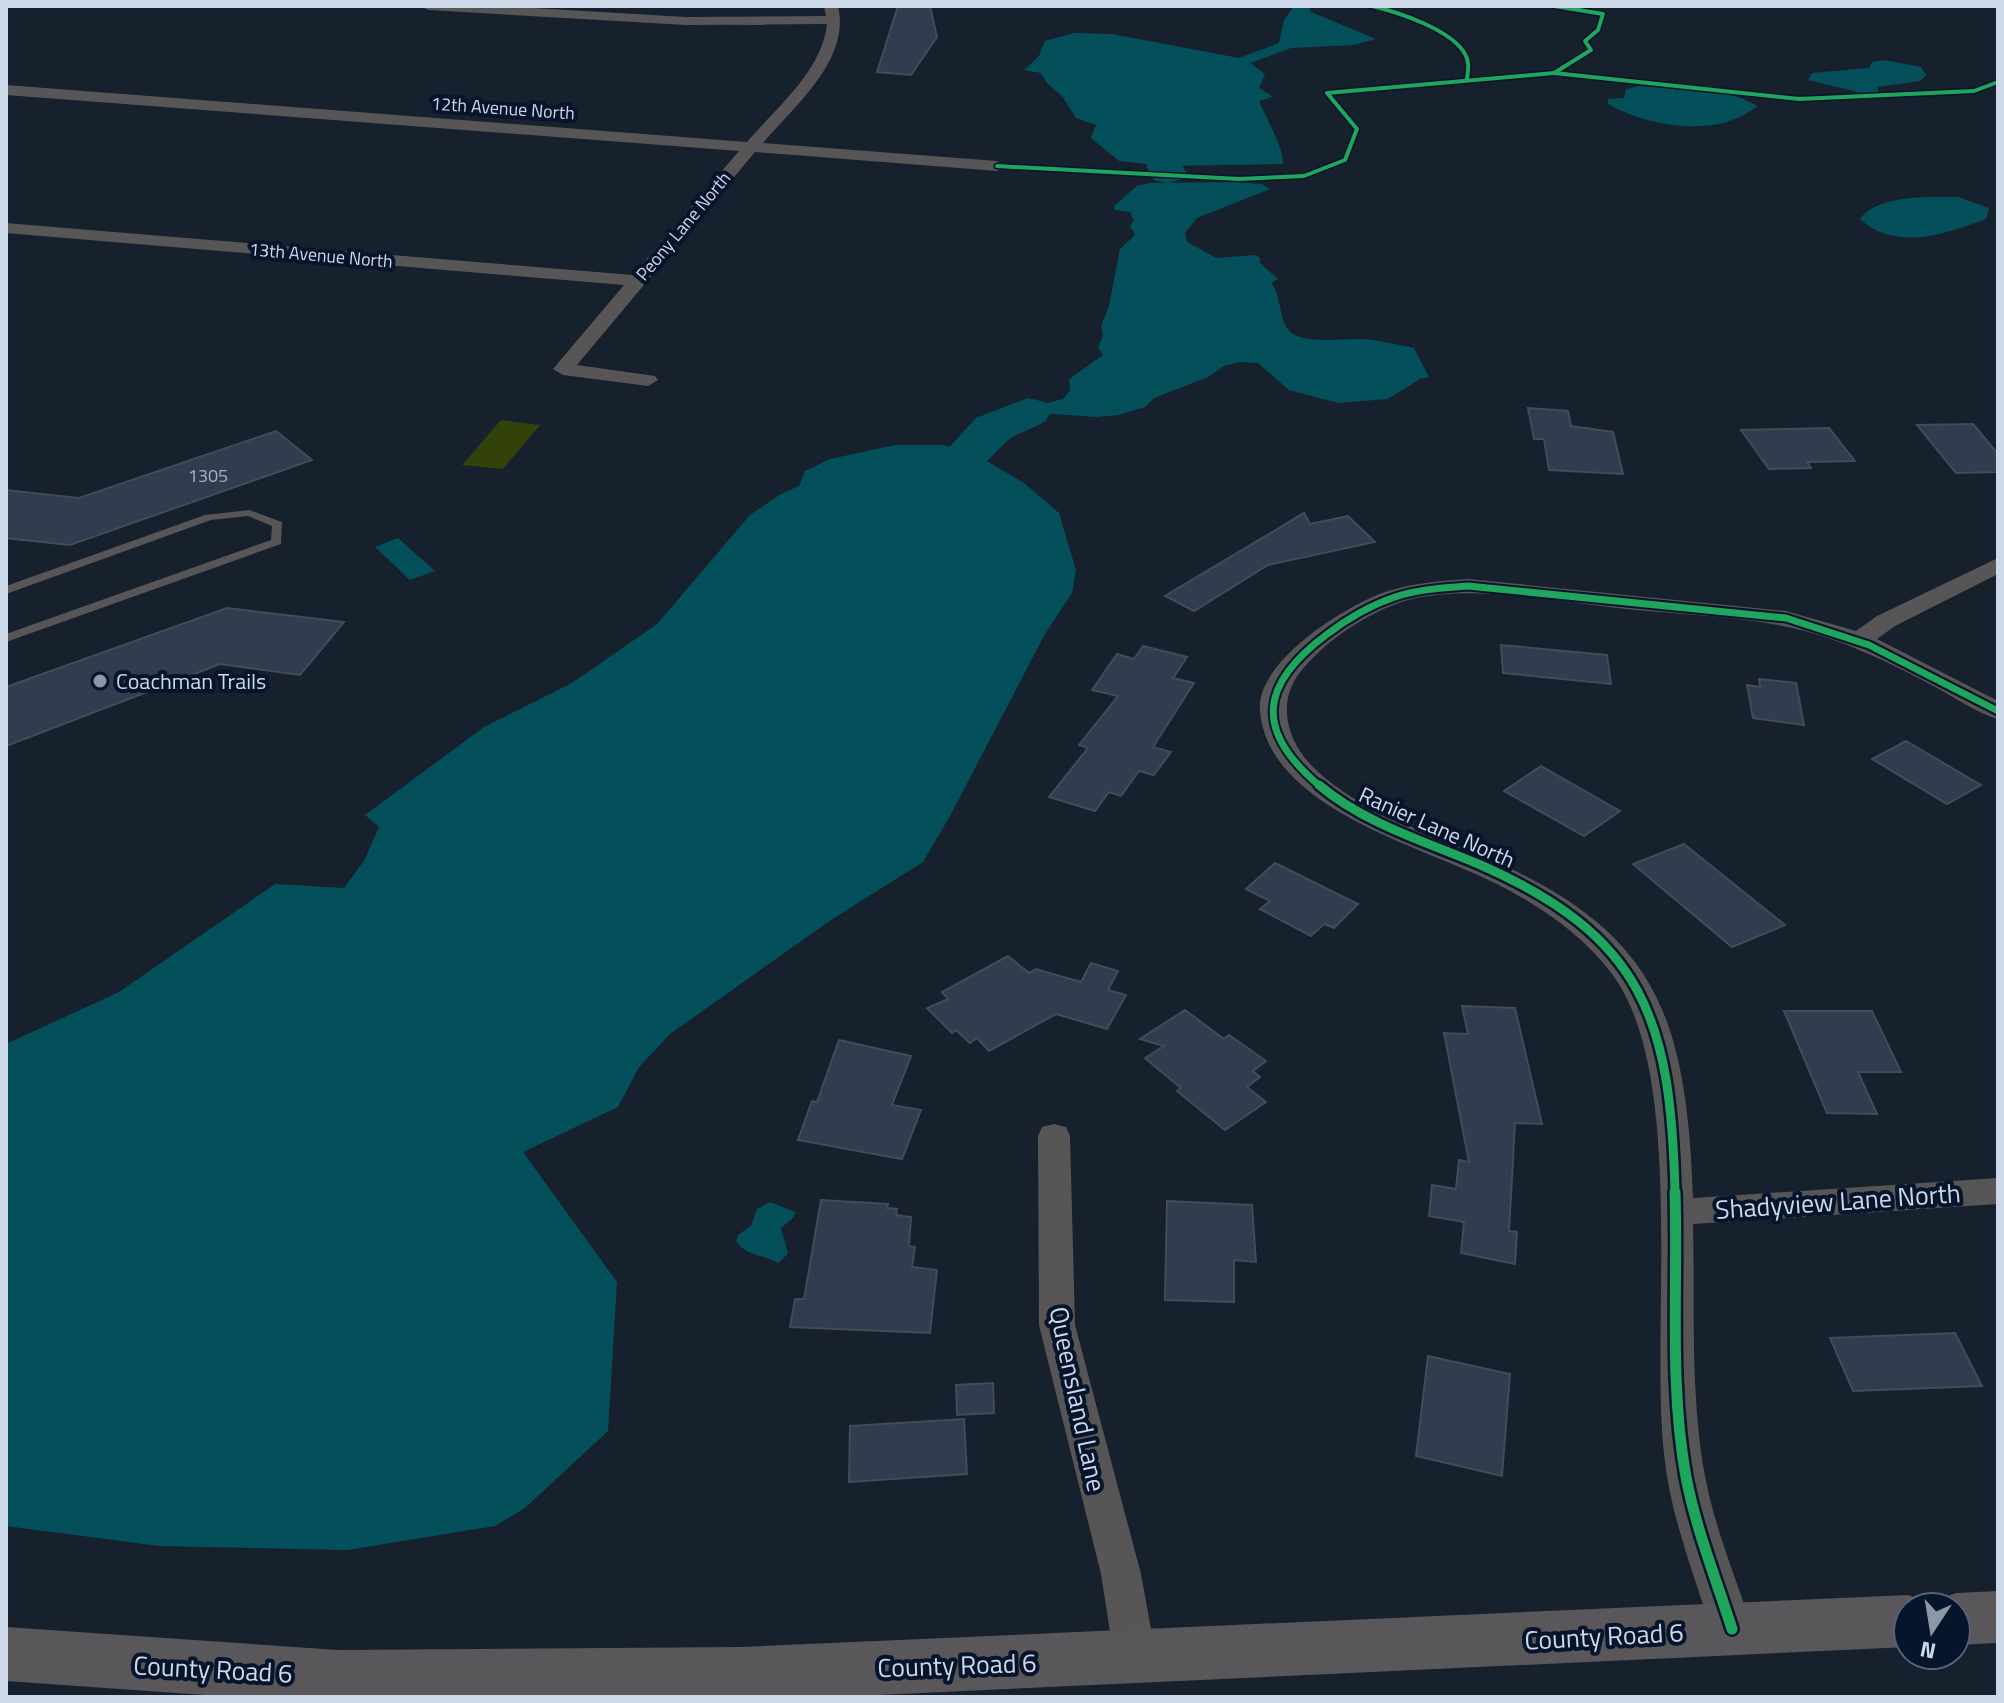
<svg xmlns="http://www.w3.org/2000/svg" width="2004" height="1703" font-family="'Titillium Web',sans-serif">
  <rect width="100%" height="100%" fill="#17202d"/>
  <polygon fill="#33420b" points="501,420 540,425 503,469 462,465"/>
  <g fill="#03505a">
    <path d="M1294,6H1308L1311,12L1376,39L1354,45L1291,48L1250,63L1265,74L1259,88L1273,97L1259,101C1266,118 1284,148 1283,164L1165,166L1119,161L1091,138L1096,125L1076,118L1062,96L1047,83L1041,73L1024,70L1039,56L1045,41L1074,33L1112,34L1239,58L1279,43L1284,20Z"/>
    <polygon points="1884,60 1921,67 1926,75 1920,81 1878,87 1878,92 1870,95 1808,80 1812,73 1869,68 1872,62"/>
    <path d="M1639,86C1677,88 1724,85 1757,106C1720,139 1648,127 1608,104V99L1624,98L1626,89Z"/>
    <path d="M1234,182L1262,184L1270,189L1197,218L1185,233L1187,242L1216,258L1256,255L1260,258V263L1278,279L1271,283C1283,298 1278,325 1293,334C1311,344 1344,338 1364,339C1381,341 1397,344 1414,348L1429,377L1420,379L1388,399L1338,403L1289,390L1258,363L1239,362L1224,366L1208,377L1154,398L1145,407L1118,415L1096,417L1028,412L1027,408L1063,399L1070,390L1069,379L1103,355L1098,347L1103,336L1101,326L1109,306L1120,249L1135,235L1130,226L1134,220L1130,212L1115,210L1114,206L1137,186L1150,183Z"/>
    <path d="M1958,197L1989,208L1986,219C1946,234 1896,252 1860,219C1877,194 1930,197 1958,197Z"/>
    <polygon points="895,445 942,445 970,451 1024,483 1059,513 1076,570 1072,593 1045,634 950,816 923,862 831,920 670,1034 639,1067 618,1107 523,1152 617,1282 608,1431 525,1508 495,1526 347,1550 159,1546 6,1526 6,1044 119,992 275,884 344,888 364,861 379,827 365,815 484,727 572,683 657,624 750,515 781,494 799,486 805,471 830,459"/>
    <polygon points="398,538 435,571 410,580 375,547"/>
    <path d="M770,1202L795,1212L794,1217L781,1228L788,1254L778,1263C764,1254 746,1257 736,1241L739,1234L751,1226L757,1209Z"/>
  </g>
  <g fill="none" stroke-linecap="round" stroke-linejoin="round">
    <g fill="#03505a" fill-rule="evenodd">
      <polygon points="1165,155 1178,158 1186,172 1180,180 1167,183 1154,180 1146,166 1152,158"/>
      <polygon points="1028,398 1045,402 1051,412 1045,422 1010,438 987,461 970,466 953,461 946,451 976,418"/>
    </g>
  </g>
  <g fill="#303d4f" stroke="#424b56" stroke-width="2">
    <polygon points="898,6 930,6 937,37 911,75 877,72"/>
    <polygon points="1528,408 1568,411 1571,426 1613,432 1623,474 1549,470 1544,439 1534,439"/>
    <polygon points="1973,424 1998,454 1998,472 1956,473 1917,425"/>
    <polygon points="1829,428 1855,461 1807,462 1811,468 1769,469 1741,430"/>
    <polygon points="276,431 312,460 70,545 6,538 6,490 79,498"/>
    <polygon points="1304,513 1310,524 1348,516 1375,542 1268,565 1194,611 1165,596"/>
    <polygon points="227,608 344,622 300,675 220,664 6,746 6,687"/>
    <polygon points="1501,645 1607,655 1611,684 1503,673"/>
    <polygon points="1143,646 1187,657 1173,678 1194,683 1153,747 1171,752 1154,775 1139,771 1121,796 1109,792 1095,811 1049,797 1088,748 1079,745 1118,696 1092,690 1117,654 1134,659"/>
    <polygon points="1759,679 1796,683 1804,725 1753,718 1747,685 1760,687"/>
    <polygon points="1906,741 1981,785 1947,804 1872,759"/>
    <polygon points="1541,766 1620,811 1584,836 1504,791"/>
    <polygon points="1684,844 1785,925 1732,947 1633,864"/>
    <polygon points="1275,863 1358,904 1334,928 1324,924 1311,936 1260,909 1270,901 1246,889"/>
    <polygon points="1008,956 1029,973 1036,969 1081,982 1091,963 1118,971 1108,990 1126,995 1107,1029 1056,1014 989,1051 977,1038 970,1043 956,1030 952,1033 927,1008 948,999 942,992"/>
    <polygon points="1462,1006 1515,1008 1542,1124 1515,1123 1509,1231 1517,1232 1515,1264 1461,1253 1464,1222 1429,1216 1432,1185 1456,1189 1459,1160 1469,1162 1444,1033 1468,1034"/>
    <polygon points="1185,1010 1224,1039 1229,1035 1266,1061 1253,1071 1260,1077 1247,1087 1266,1102 1225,1130 1177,1091 1181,1088 1145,1058 1164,1046 1140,1039"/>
    <polygon points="1784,1011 1872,1011 1901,1072 1858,1072 1877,1114 1827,1113"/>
    <polygon points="839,1040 911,1056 892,1105 921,1110 902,1159 798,1140 812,1101 817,1102"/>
    <polygon points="821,1200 888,1204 887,1208 897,1209 896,1215 911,1217 909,1246 915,1247 912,1267 937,1270 930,1333 790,1327 795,1299 804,1299"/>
    <polygon points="1167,1201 1252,1205 1256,1262 1234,1260 1234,1302 1165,1300"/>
    <polygon points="1955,1333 1982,1386 1853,1391 1830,1338"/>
    <polygon points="1428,1356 1510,1374 1502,1476 1416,1456"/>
    <polygon points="993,1383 994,1413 957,1415 956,1385"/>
    <polygon points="964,1419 967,1474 849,1482 850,1426"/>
  </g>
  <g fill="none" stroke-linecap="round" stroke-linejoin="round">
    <polygon fill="#585556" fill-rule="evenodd" points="249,510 282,522 281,544 6,642 6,634 271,540 272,526 248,516 211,520 6,594 6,586 205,515"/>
    <g fill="#585556" fill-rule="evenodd">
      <path d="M421,6H499L686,17L826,16L824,6H838C851,60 794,106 763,143L997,161L1005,166L997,171L755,152L577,365L655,376L658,380L648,386L563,375L553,369L624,285L6,233V223L633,275L739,151L6,95V85L747,142C776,108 822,71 827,24L686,25L428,10Z"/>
      <path d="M1998,558V574L1895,626L1877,639L1998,701V719C1977,713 1957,699 1939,689C1904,670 1868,652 1831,639C1766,616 1694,616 1626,609C1559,602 1477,584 1412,599C1372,609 1326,640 1301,671C1277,700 1286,738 1310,764C1349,805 1409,826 1459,846C1649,922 1686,999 1693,1198L1998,1178V1204L1693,1224C1695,1308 1690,1394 1705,1476C1715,1529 1736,1579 1753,1629L1747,1643L1732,1648L1717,1643L1711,1629C1693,1572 1670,1514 1664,1454C1650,1326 1687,1074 1612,974C1583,935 1540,906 1497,884C1425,847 1268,809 1260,711C1255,662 1345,606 1385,592C1412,583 1440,581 1468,579L1786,611L1856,631L1877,616Z"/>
      <polygon points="1054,1124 1066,1127 1070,1136 1075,1325 1141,1574 1156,1657 1150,1671 1135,1677 1120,1671 1114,1657 1101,1574 1039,1325 1038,1136 1042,1127"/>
    </g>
    <g fill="#595759" fill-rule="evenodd">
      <polygon points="1998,1591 1998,1643 1956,1645 1956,1607 1933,1607 1936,1600 1956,1593"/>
      <polygon points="1908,1595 1928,1602 1930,1607 1908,1607 1908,1647 836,1697 233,1697 6,1681 6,1627 338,1650 741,1647"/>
    </g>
    <defs>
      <g id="cycleway-far3">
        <path d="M1372,6C1398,12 1452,30 1465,54C1470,62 1468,70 1467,79"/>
        <polyline points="1554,6 1603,14 1598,30 1585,41 1591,50 1554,73"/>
        <polyline points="997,166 1239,179 1304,176 1345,160 1357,129 1327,93 1554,73 1799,99 1974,91 1998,82"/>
      </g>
      <path id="cycleway-far2" d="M1321,787C1255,732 1258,686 1326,635C1347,619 1371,605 1395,597C1419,589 1444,588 1468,586L1786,618L1869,645L1998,711"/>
      <path id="cycleway-far1" d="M1319,785C1364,823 1423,841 1476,863C1645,936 1671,1020 1675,1194"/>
      <path id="cycleway" d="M1675,1192C1678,1286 1669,1384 1686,1477C1696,1529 1716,1579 1732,1629"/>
    </defs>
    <use href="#cycleway-far3" stroke="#06152b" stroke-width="7"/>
    <use href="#cycleway-far2" stroke="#06152b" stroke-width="11"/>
    <use href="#cycleway-far1" stroke="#06152b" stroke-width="14"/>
    <use href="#cycleway" stroke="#06152b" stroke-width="16"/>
    <use href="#cycleway-far3" stroke="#20a55d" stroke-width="4"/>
    <use href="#cycleway-far2" stroke="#20a55d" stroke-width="7"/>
    <use href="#cycleway-far1" stroke="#20a55d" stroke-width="9"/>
    <use href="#cycleway" stroke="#20a55d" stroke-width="11"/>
  </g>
  <circle fill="#8d98a7" stroke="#06152b" stroke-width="3" cx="100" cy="681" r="8"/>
  <g text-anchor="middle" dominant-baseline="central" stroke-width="8" stroke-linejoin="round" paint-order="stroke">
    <g font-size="18" fill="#cdd8e8" stroke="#06152b">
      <text transform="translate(503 108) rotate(4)">12th Avenue North</text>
      <text transform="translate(683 226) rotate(-50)">Peony Lane North</text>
      <text transform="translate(321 255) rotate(5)">13th Avenue North</text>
    </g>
    <g font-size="18" fill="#a6b1c2">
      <text x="208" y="475">1305</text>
    </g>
    <g font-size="22" fill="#cdd8e8" stroke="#06152b" text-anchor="start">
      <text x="116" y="681">Coachman Trails</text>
    </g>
    <g font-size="22" fill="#cdd8e8" stroke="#06152b">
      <text transform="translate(1437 827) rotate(24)">Ranier Lane North</text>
    </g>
    <g font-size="26" fill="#cdd8e8" stroke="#06152b">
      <text transform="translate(1838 1201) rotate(-4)">Shadyview Lane North</text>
      <text transform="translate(1078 1399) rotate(78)">Queensland Lane</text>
      <text transform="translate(1604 1636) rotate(-3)">County Road 6</text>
      <text transform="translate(957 1665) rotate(-2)">County Road 6</text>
      <text transform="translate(213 1669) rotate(3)">County Road 6</text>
    </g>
  </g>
  <rect width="2004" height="1703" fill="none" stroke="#cdd8e8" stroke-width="16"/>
  <g transform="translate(1932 1631) rotate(192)"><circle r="38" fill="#06152b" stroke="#566377" stroke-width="2"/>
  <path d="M0-6L14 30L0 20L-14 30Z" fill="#8d98a7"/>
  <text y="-12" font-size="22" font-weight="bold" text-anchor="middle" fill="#cdd8e8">N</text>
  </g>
</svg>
